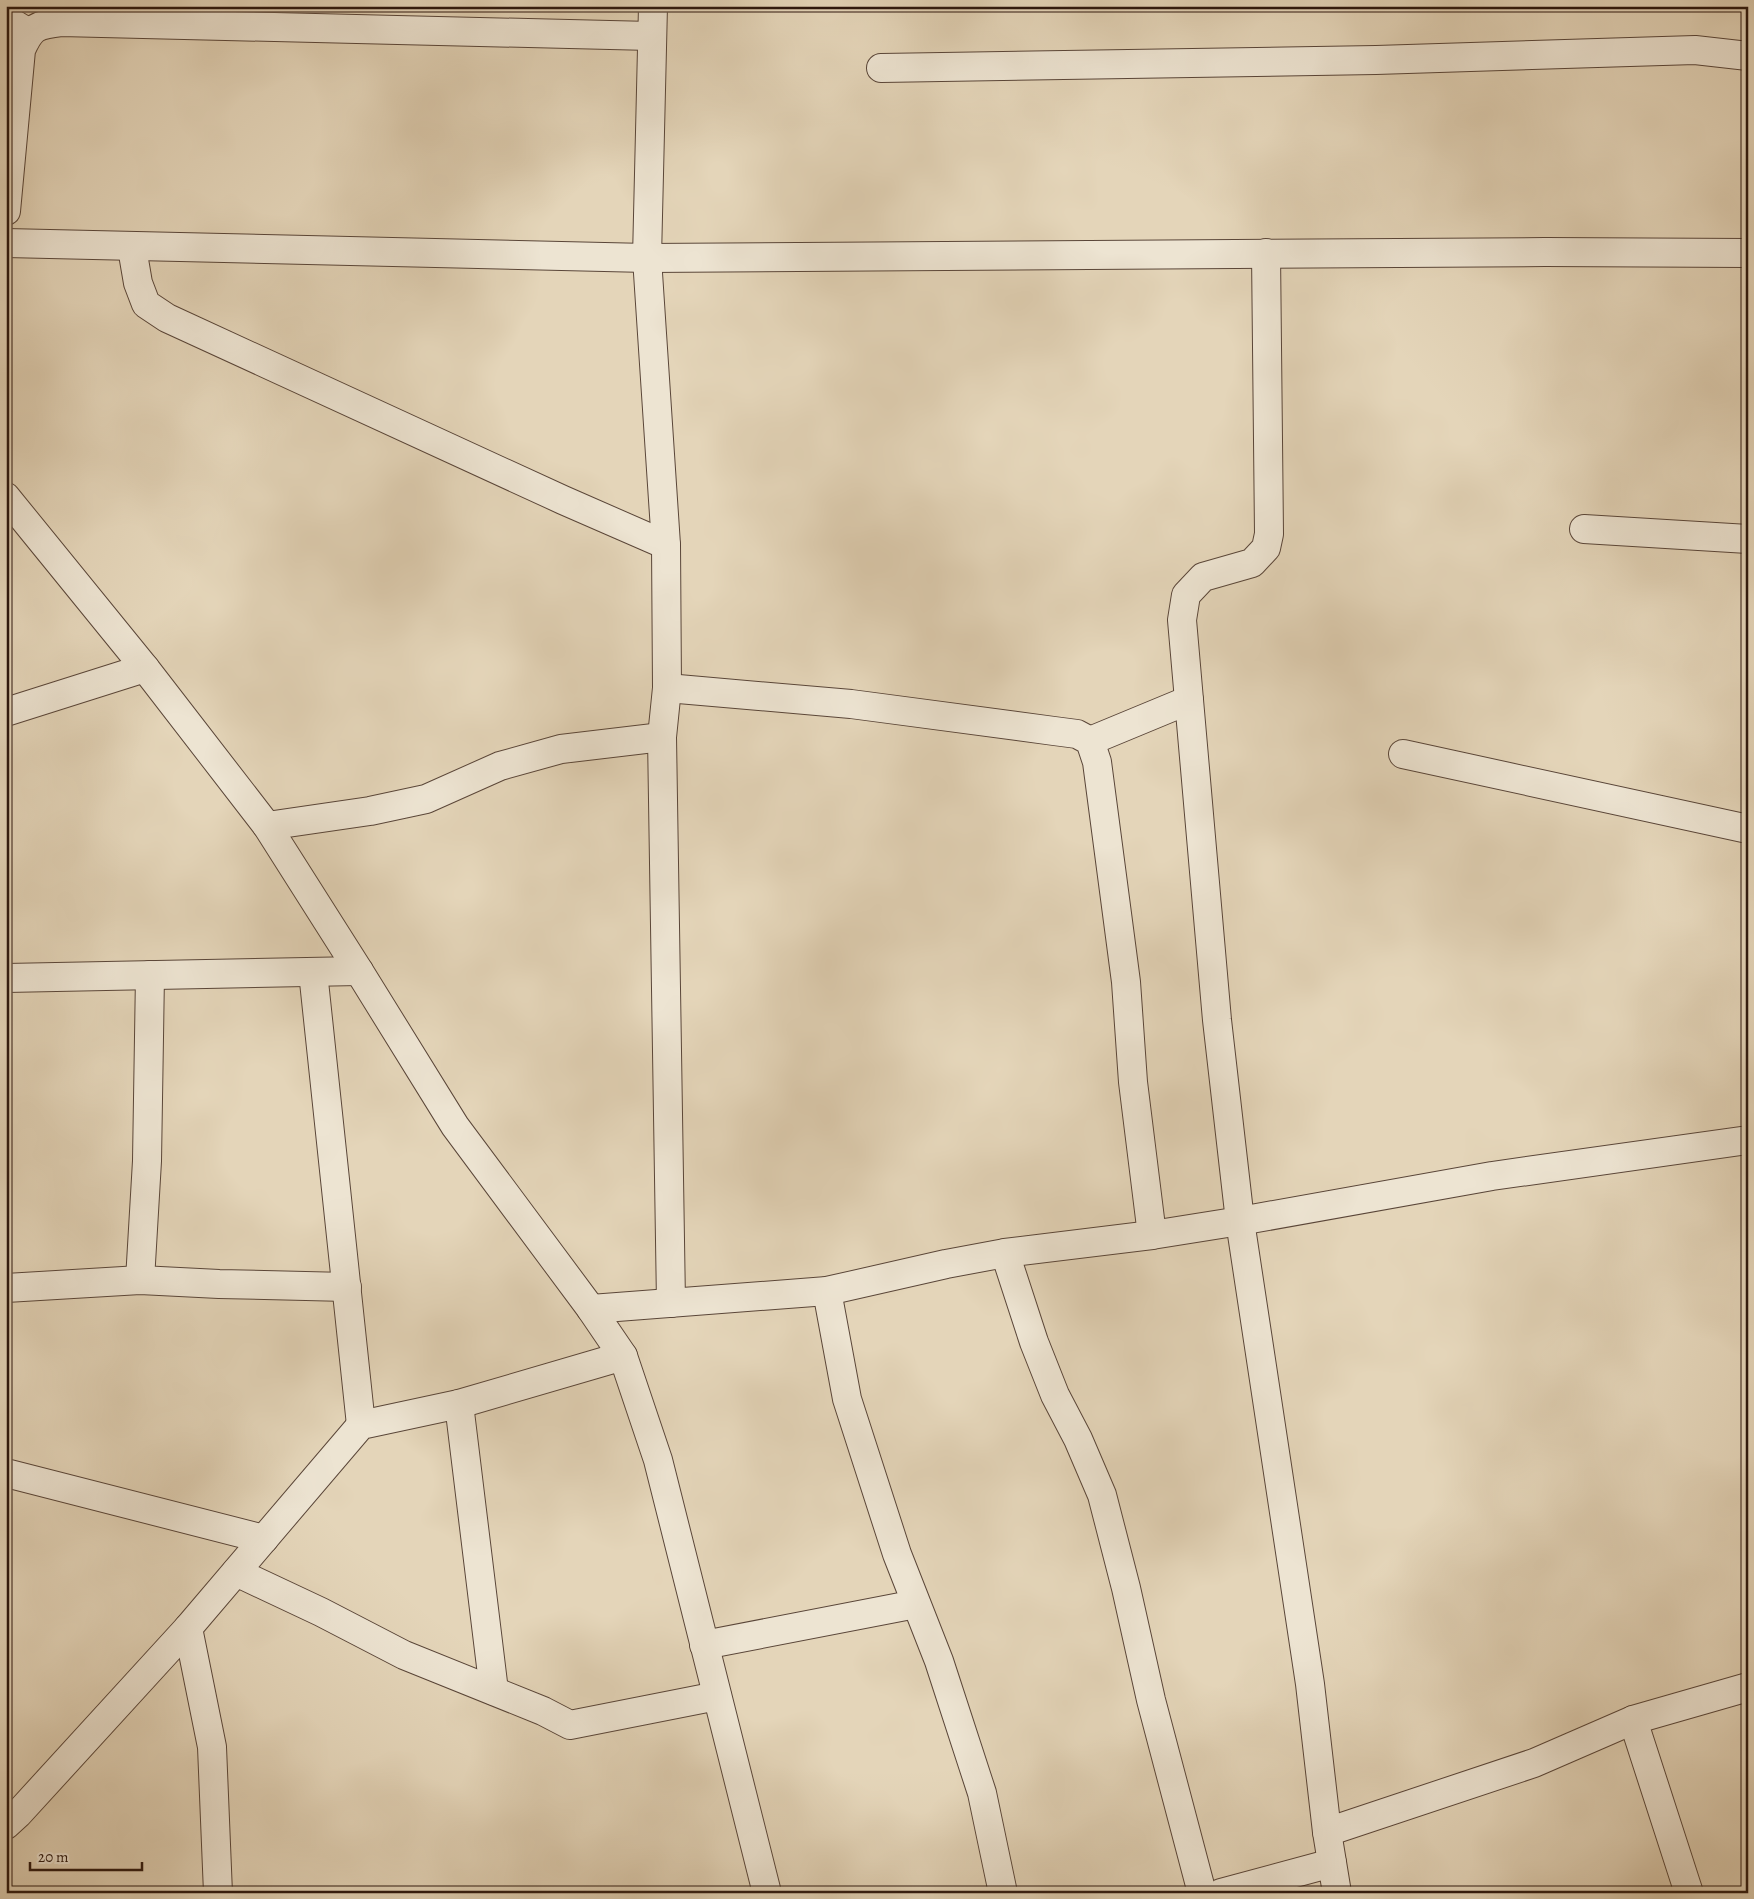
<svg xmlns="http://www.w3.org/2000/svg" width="1754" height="1899" font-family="Alegreya,serif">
  <rect width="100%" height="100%" fill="#e4d5b9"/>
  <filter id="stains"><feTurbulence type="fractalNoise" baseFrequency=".004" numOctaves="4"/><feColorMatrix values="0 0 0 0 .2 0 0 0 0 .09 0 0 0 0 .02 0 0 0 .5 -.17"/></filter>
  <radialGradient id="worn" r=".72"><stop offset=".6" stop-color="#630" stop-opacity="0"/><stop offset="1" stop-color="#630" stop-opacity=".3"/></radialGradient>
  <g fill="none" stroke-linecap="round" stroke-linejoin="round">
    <defs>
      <g id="minor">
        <polyline points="653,6 647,258 666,545 667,688 662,737 671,1303"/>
        <polyline points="6,19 29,33"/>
        <polyline points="881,68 1376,60 1695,50 1748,56"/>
        <path d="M6,211L21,50C31,27 36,25 61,22L651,36"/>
        <polyline points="132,248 138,283 146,304 167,318 563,500 666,545"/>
        <polyline points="1266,253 1269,534 1266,548 1252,563 1203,577 1186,595 1182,620 1217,1020 1240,1221 1310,1684 1327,1832 1337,1893"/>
        <polyline points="1584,529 1748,539"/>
        <polyline points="667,688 851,704 1054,731 1077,734 1090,741 1097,762 1126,982 1133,1082 1152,1235"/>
        <polyline points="6,712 145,668"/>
        <polyline points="1090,741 1189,700"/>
        <polyline points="1403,754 1748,829"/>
        <polyline points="267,826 370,811 426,799 500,766 561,749 662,737"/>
        <polyline points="313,972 361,1425"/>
        <polyline points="6,978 359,971"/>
        <polyline points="1005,1253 1034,1342 1055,1395 1078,1439 1102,1495 1126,1588 1151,1700 1202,1893"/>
        <polyline points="140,1280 147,1161 150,975"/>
        <polyline points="6,1288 140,1280 219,1284 347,1287"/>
        <polyline points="827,1291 847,1399 897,1554 939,1661 982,1793 1003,1893"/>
        <polyline points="591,1309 827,1291 946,1264 1005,1253 1152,1235 1240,1221 1492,1176 1748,1140"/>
        <polyline points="459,1404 494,1691"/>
        <polyline points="6,1473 264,1539"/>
        <polyline points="236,1572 321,1612 404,1655 543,1711 570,1725 717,1696"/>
        <polyline points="188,1628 212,1747 218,1893"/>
        <polyline points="704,1645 916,1604"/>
        <polyline points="1633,1720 1689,1893"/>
        <polyline points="6,1825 18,1814 188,1628 361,1425 459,1404 623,1356"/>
        <polyline points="1327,1832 1534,1763 1633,1720 1748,1687"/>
        <polyline points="1221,1893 1332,1863"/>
      </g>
      <g id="tertiary">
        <polyline points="6,243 647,258 1545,252 1748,253"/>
        <polyline points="6,497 145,668 267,826 359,971 455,1126 591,1309 623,1356 658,1460 767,1893"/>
      </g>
    </defs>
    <use href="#minor" stroke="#5a4639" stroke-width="30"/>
    <use href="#tertiary" stroke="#5a4639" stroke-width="30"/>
    <use href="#minor" stroke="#ede4d2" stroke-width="28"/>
    <use href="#tertiary" stroke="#ede4d2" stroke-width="28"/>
  </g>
  <rect width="1754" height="1899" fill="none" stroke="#e4d5b9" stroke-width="25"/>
  <rect x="8" y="8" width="1739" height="1884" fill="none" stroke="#2c170e" stroke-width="2.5"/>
  <rect x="12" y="12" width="1729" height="1874" fill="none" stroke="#2c170e"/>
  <path d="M30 1862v8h112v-8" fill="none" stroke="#2c170e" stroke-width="2.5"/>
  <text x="38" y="1862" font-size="15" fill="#2c170e" stroke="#ede4d2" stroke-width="4" paint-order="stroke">20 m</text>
  <rect width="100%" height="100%" filter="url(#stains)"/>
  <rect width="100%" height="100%" fill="url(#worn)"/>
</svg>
